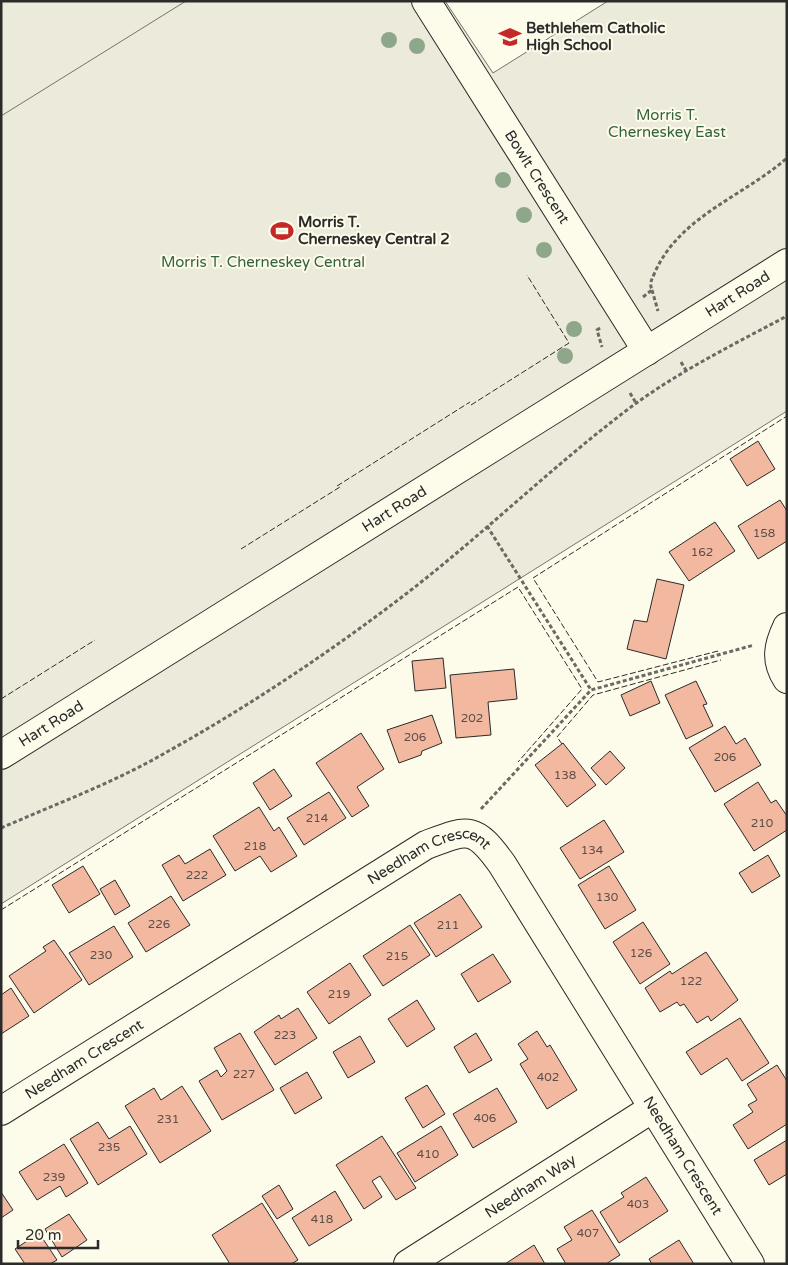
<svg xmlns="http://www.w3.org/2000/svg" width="788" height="1265" font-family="'Varela Round',sans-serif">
  <rect width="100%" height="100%" fill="#fdfbea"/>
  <polygon fill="#ecebdb" stroke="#74746e" points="1,1 445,1 493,73 608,1 787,1 787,411 1,904"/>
  <polygon fill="#eceadb" stroke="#74746e" points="1,1 186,1 1,116"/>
  <g fill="#f2b8a0" stroke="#2b2b2b">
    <polygon points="758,441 775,469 747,486 730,459"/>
    <polygon points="780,500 787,511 787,541 758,559 738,526"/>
    <polygon points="715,522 735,551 689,581 669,552"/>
    <polygon points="657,579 684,585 666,659 627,649 634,620 647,622"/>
    <polygon points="443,658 446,688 415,691 412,661"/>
    <polygon points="514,669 517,699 488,702 491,735 456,738 450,675"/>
    <polygon points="651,681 660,703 630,716 621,695"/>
    <polygon points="696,681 707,704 703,705 713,726 686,739 665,695"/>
    <polygon points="432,715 442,743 422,751 421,755 399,763 387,730"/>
    <polygon points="725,726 736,744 745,738 761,765 715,792 689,748"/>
    <polygon points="361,733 384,769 357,787 369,806 352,817 316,763"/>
    <polygon points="563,743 596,785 567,807 535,765"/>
    <polygon points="610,751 625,768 606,785 591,768"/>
    <polygon points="274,769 292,796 270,810 253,783"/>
    <polygon points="758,782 771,803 776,800 787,816 787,830 754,851 724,804"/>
    <polygon points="329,792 346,818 304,845 287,818"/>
    <polygon points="259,807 274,831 279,827 297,856 271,872 260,856 235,871 213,836"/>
    <polygon points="604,820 624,852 580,879 560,848"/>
    <polygon points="210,849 226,875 183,901 162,865 179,855 185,864"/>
    <polygon points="768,855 780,876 752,893 739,873"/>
    <polygon points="83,866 100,894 69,913 52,885"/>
    <polygon points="609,866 636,910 605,929 578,885"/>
    <polygon points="115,880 130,906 115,915 100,889"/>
    <polygon points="460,894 482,927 436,957 414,923"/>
    <polygon points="171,896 190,925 146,952 128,923"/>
    <polygon points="643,922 670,964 640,984 613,942"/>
    <polygon points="410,925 430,955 383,986 363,956"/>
    <polygon points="114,926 133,957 89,985 69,953"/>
    <polygon points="54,940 82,980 34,1013 9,976 46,951 43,947"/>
    <polygon points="706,952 738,1000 711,1021 708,1016 697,1023 684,1004 680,1006 677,1002 660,1012 645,988 670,971 672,974"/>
    <polygon points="493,954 511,982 478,1002 461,974"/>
    <polygon points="350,963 371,995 329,1024 307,992"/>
    <polygon points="11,988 29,1016 1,1034 1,995"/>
    <polygon points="417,1000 435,1029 407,1047 388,1019"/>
    <polygon points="298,1008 317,1038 275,1065 254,1032 279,1015 281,1019"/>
    <polygon points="740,1018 769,1063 742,1081 727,1058 701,1075 686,1052"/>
    <polygon points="537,1031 547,1047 550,1045 577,1090 547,1109 520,1064 528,1059 518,1044"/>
    <polygon points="240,1033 274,1090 222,1120 199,1081 217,1070 221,1077 227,1071 214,1048"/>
    <polygon points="476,1033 492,1060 469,1073 454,1047"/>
    <polygon points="360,1036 375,1062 348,1078 333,1052"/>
    <polygon points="777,1065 787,1081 787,1124 748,1149 733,1125 753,1112 748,1105 757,1100 747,1084"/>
    <polygon points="307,1072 322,1098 295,1114 280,1088"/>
    <polygon points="427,1085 445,1114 423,1128 405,1098"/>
    <polygon points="182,1086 211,1131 160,1163 125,1106 154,1088 161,1100"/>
    <polygon points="497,1088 517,1122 473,1148 453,1114"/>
    <polygon points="98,1122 109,1139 130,1126 147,1154 98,1185 70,1139"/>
    <polygon points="441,1126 458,1155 415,1182 397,1153"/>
    <polygon points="382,1136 416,1188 396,1200 380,1176 372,1181 382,1197 364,1209 336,1165"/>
    <polygon points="787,1140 787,1174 769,1185 754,1160"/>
    <polygon points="64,1144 88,1183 66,1197 60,1186 37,1200 19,1172"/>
    <polygon points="646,1177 668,1211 619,1243 600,1212 624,1197 621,1193"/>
    <polygon points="279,1185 293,1209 277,1219 262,1196"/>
    <polygon points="335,1191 352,1220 309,1246 292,1218"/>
    <polygon points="1,1192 13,1210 1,1218"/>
    <polygon points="262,1203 298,1260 291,1264 230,1264 212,1235"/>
    <polygon points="592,1210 620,1255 606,1264 566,1264 557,1249 572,1240 564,1227"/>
    <polygon points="69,1214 87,1240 62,1257 45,1229"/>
    <polygon points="39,1233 57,1260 50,1264 25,1264 15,1249"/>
    <polygon points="679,1240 694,1264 652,1264 649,1259"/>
    <polygon points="534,1245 545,1264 505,1264"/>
  </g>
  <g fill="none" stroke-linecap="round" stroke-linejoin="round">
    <defs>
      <g id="minor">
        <path id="s1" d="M426,1L647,351"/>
        <path d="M787,627C778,646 775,660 787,679"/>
        <path id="s2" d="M1,755L787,263"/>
        <path id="s3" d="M1,1111L426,845C468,829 474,825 502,864L750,1264"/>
        <path id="s4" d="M408,1264L653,1108"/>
      </g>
    </defs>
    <use href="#minor" stroke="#2b2b2b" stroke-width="30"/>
    <g stroke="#6a6964" stroke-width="3" stroke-dasharray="4 2.5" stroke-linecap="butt">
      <polyline points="652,290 658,311"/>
      <path d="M643,297L652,290C649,283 652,279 655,272C680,216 744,196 787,158"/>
      <polyline points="600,328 597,330 602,347"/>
      <polyline points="681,362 687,372"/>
      <polyline points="630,393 636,403"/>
      <polyline points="487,526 591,690"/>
      <polyline points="481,809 591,690 754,645"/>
      <path d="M1,828C56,804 113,783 165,753C246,708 324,656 398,600C480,538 553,465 635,404C682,370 736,343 787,316"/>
    </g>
    <use href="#minor" stroke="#fdfbea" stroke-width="28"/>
    <g stroke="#2b2b2b" stroke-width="1" stroke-dasharray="6 2.5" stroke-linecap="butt">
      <polyline points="471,405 569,343 527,275"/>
      <polyline points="337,486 470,402"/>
      <polyline points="241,549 340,487"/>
      <polyline points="718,651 598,682 533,578 787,416"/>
      <polyline points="1,699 95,640"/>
      <polyline points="562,744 557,737 593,695 721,660"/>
      <polyline points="1,910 518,587 582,689 518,762"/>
    </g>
  </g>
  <g fill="#8ea78a">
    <circle cx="389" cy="40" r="8"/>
    <circle cx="417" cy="46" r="8"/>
    <circle cx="503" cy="180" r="8"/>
    <circle cx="524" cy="215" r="8"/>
    <circle cx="544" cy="250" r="8"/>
    <circle cx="574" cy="329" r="8"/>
    <circle cx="565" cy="356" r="8"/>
  </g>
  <defs>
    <symbol id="school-bare" viewBox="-9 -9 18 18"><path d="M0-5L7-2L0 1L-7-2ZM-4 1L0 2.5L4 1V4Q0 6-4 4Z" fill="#c62828" stroke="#fdfbea" stroke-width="2.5" paint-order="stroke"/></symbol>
    <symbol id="stadium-bare" viewBox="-9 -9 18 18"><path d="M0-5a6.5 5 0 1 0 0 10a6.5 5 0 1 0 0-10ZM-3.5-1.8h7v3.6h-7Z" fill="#c62828" stroke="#fdfbea" stroke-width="2.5" paint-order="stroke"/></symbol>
  </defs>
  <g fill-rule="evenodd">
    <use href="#school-bare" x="494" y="21" width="32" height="32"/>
    <use href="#stadium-bare" x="266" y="215" width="32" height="32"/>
  </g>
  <g text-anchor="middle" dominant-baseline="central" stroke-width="4" stroke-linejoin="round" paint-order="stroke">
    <g font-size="12" fill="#5d4e48">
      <text x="764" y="533">158</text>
      <text x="702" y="552">162</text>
      <text x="472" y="718">202</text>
      <text x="415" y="737">206</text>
      <text x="725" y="757">206</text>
      <text x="565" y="775">138</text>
      <text x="317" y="818">214</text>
      <text x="762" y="823">210</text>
      <text x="255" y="846">218</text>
      <text x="592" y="850">134</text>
      <text x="197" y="875">222</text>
      <text x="607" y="897">130</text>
      <text x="159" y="924">226</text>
      <text x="448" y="925">211</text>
      <text x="641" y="953">126</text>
      <text x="101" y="955">230</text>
      <text x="397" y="956">215</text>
      <text x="691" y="981">122</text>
      <text x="339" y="994">219</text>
      <text x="285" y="1035">223</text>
      <text x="244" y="1074">227</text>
      <text x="548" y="1077">402</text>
      <text x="485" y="1118">406</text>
      <text x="168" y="1119">231</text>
      <text x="109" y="1147">235</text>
      <text x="428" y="1154">410</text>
      <text x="54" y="1177">239</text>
      <text x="638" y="1204">403</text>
      <text x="322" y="1219">418</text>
      <text x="588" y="1233">407</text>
    </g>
    <g font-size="15" font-weight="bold" fill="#2b2b2b" stroke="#fdfbea" text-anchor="start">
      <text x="526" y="28">Bethlehem Catholic<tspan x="526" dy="17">High School</tspan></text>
      <text x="298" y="222">Morris T.<tspan x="298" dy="17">Cherneskey Central 2</tspan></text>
    </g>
    <g font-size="15" fill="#34623c" stroke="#fdfbea">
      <text x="667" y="115">Morris T.<tspan x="667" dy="17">Cherneskey East</tspan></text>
      <text x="263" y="262">Morris T. Cherneskey Central</text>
    </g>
    <g font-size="15" fill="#2b2b2b" stroke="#fdfbea">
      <text stroke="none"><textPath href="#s1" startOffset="208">Bowlt Crescent</textPath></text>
      <text stroke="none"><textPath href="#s2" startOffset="869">Hart Road</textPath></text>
      <text stroke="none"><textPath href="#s2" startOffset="464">Hart Road</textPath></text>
      <text stroke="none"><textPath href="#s2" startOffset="59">Hart Road</textPath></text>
      <text stroke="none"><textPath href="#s3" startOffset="502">Needham Crescent</textPath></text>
      <text stroke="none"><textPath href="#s3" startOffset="98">Needham Crescent</textPath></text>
      <text stroke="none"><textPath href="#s3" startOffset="935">Needham Crescent</textPath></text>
      <text stroke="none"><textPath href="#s4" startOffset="145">Needham Way</textPath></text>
    </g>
  </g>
  <rect width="788" height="1265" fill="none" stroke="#2b2b2b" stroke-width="5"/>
  <path d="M18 1240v8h80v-8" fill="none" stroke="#2b2b2b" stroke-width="2.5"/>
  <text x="25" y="1240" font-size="15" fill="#2b2b2b" stroke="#fdfbea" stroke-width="4" paint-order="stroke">20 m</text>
</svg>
